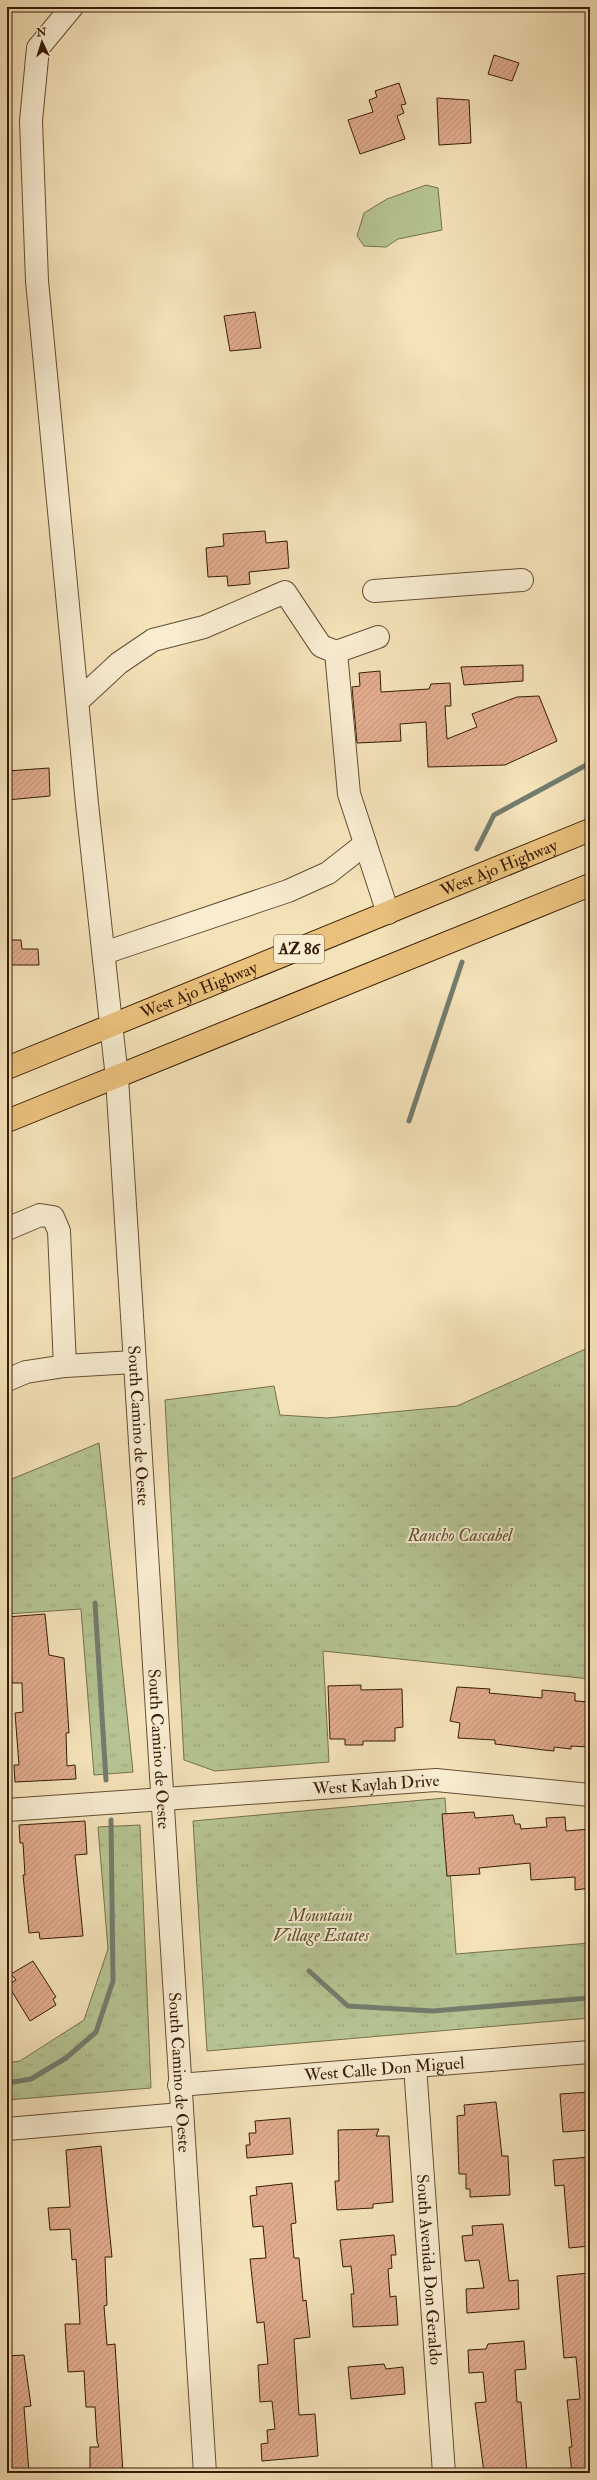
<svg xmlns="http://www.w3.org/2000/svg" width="597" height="2480" font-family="'IM FELL Double Pica',serif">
  <defs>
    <pattern id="park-tufts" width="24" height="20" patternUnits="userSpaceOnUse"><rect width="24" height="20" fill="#b6c493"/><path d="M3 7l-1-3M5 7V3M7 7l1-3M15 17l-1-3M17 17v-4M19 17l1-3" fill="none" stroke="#9da87d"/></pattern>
    <pattern id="building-hatch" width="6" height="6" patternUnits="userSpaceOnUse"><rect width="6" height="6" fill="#e1ac8d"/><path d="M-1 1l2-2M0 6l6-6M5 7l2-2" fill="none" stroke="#c29378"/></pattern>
  </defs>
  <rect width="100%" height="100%" fill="#f4e2b8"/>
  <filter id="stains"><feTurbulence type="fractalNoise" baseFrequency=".005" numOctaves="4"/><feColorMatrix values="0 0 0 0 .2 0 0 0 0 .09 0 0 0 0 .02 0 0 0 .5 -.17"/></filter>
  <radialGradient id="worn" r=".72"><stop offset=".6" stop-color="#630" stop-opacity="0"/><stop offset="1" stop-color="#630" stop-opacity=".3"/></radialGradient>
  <g fill="url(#park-tufts)" stroke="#76704d">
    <polygon points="590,1347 590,1679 323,1651 329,1762 215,1771 184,1760 165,1400 274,1386 280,1415 327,1418 457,1406"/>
    <polygon points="99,1443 133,1772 94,1775 81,1609 7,1614 7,1481"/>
    <polygon points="445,1798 456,1954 590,1943 590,2018 207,2051 193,1821"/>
    <polygon points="140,1825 151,2088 7,2100 7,2063 20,2061 84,2020 108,1949 98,1827"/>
  </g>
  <polygon fill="#b6c493" stroke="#76704d" points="426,185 438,188 442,230 398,239 386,247 364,246 357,236 364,213 387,199"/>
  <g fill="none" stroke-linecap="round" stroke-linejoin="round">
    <g stroke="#737c6e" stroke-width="5">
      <polyline points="477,849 494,815 590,763"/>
      <polyline points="409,1121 462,962"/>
      <polyline points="95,1603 106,1780"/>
      <polyline points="309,1971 348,2006 433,2011 590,1998"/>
      <polyline points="7,2083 31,2079 66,2058 96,2032 113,1981 111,1820"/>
    </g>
  </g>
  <g fill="url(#building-hatch)" stroke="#361b07">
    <polygon points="494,55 519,63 512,81 488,74"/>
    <polygon points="399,83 406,104 401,105 404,113 397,116 405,139 360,154 348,120 373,112 369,100 377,97 375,91"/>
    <polygon points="437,98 469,100 471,143 439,145"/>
    <polygon points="255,312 261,348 230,351 224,316"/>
    <polygon points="265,531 266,543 287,541 289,568 249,572 250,584 228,586 227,576 208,577 206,548 224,546 223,534"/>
    <polygon points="523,665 523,681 464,685 461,667"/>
    <polygon points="380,671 381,692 429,689 431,684 450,683 451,706 445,706 447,739 477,727 472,714 517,697 539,696 557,741 505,765 428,767 426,722 400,724 401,741 357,743 352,687 360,686 359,673"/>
    <polygon points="49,768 50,796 7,800 7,771"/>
    <polygon points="7,940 21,940 22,949 38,949 39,965 7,965"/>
    <polygon points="45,1614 49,1655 64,1658 69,1733 66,1733 67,1766 75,1765 76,1779 15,1782 14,1765 19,1765 15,1713 23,1712 22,1683 12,1683 10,1650 7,1650 7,1617"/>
    <polygon points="361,1685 361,1690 402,1689 403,1727 395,1728 395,1741 363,1741 363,1745 345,1745 345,1739 330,1739 328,1686"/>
    <polygon points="457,1687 490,1689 489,1693 542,1698 542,1690 575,1693 575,1701 590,1702 590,1747 571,1746 571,1749 554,1747 554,1751 544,1750 495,1744 495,1740 458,1738 460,1723 450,1721"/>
    <polygon points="474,1812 475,1818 513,1815 515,1824 520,1824 521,1829 547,1827 546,1818 565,1817 566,1831 590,1829 590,1888 575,1890 575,1877 531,1880 530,1863 479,1868 480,1874 447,1876 442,1814"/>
    <polygon points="85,1821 87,1854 75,1855 83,1936 40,1939 39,1932 29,1933 23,1875 25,1875 23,1843 20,1843 19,1825"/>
    <polygon points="33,1961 56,1997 53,1999 56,2005 30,2021 8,1985 16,1980 11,1974"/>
    <polygon points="590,2092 590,2130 563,2132 560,2094"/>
    <polygon points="496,2102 502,2156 508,2156 510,2195 470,2197 470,2189 466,2189 466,2174 459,2174 457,2116 465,2115 464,2105"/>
    <polygon points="290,2118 293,2154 247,2158 246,2145 250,2145 249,2133 256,2133 255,2121"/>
    <polygon points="379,2129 376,2136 389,2136 393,2202 373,2204 373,2208 337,2210 335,2181 339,2181 338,2130"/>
    <polygon points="101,2146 112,2257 105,2257 107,2305 104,2306 107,2345 115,2344 123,2473 90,2473 90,2447 99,2447 97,2441 95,2407 86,2407 84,2371 68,2372 65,2324 80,2324 76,2259 72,2260 70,2229 50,2230 48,2208 70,2207 66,2150"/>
    <polygon points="590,2157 590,2246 569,2248 564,2185 555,2186 553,2160"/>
    <polygon points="292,2183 296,2223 291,2224 294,2258 299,2258 303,2301 306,2300 310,2337 294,2339 299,2415 315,2414 318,2456 262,2461 261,2444 268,2443 267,2430 275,2429 272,2401 260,2402 258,2365 268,2364 264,2322 257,2323 250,2259 266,2258 263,2226 253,2227 250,2196 257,2195 256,2187"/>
    <polygon points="503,2224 509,2281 518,2280 519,2309 467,2313 466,2289 484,2288 479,2260 465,2261 462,2236 473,2235 472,2226"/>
    <polygon points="394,2235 396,2255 391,2255 392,2268 388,2269 390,2297 396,2296 398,2325 353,2327 351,2294 354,2294 351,2266 343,2267 340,2240"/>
    <polygon points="590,2273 590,2473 572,2473 569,2447 572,2447 567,2400 580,2399 576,2357 564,2358 557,2276"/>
    <polygon points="524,2341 526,2369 515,2370 517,2402 521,2402 527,2473 484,2473 475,2403 486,2402 483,2372 469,2373 468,2350 486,2349 488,2344"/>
    <polygon points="24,2355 31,2406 24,2407 29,2473 7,2473 7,2356"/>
    <polygon points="384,2364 386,2369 403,2367 405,2394 351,2399 348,2367"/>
  </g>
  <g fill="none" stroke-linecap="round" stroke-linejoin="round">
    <defs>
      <g id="minor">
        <path id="s1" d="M72,7L38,48L31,121L37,281L87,804L117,1078L205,2473"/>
        <polyline points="374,591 522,580"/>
        <polyline points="378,637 336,652 349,794 388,913"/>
        <polyline points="78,701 119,663 153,640 204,627 285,592 321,646 336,652"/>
        <polyline points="104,953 288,891 328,873 365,844"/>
        <polyline points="7,1229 40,1215 53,1217 59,1231 65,1366 134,1362"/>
        <polyline points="7,1380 26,1372 65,1366"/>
        <path id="s2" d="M7,1810L436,1780L590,1795"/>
        <path id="s3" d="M415,2066L444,2473"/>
        <path id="s4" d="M179,2085L590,2052"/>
        <polyline points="7,2129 181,2114"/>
      </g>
      <g id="major">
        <path id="s5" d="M7,1068L590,830"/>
        <polyline points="7,1121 590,885"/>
      </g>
    </defs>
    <use href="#minor" stroke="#664d33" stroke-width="24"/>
    <use href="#major" stroke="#361b07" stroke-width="24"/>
    <use href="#minor" stroke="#f8ecd1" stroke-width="22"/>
    <use href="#major" stroke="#eac17c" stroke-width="22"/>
  </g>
  <g text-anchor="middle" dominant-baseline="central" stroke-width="4" stroke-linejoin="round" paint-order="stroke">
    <rect fill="#f8ecd1" stroke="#705a44" stroke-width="1" x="274" y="935" width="50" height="28" rx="3"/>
    <g font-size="16" font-weight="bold" fill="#361b07">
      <text x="299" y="949">AZ 86</text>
    </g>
    <g font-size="17" fill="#361b07" stroke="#f8ecd1">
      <text stroke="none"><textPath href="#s5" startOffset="531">West Ajo Highway</textPath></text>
      <text stroke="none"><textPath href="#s5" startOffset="207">West Ajo Highway</textPath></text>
      <text stroke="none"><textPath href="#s1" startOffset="1436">South Camino de Oeste</textPath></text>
      <text stroke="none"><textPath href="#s1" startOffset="1760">South Camino de Oeste</textPath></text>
      <text stroke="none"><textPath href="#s2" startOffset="370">West Kaylah Drive</textPath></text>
      <text stroke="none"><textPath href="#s4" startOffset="206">West Calle Don Miguel</textPath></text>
      <text stroke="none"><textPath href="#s1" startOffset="2084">South Camino de Oeste</textPath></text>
      <text stroke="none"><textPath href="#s3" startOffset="204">South Avenida Don Geraldo</textPath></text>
    </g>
    <g font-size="17" font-style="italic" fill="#5c4e31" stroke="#f8ecd1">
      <text x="460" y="1535">Rancho Cascabel</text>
      <text x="321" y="1915">Mountain<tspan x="321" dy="20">Village Estates</tspan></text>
    </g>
  </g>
  <rect width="597" height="2480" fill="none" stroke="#f4e2b8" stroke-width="24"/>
  <rect x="8" y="8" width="581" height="2464" fill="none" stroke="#361b07" stroke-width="2"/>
  <rect x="12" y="12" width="573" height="2456" fill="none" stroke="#361b07"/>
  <g transform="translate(42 42) rotate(356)" stroke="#f8ecd1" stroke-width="3" paint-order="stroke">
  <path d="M0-3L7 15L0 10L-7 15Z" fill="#361b07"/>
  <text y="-6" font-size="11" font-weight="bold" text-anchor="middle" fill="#361b07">N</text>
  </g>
  <rect width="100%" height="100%" filter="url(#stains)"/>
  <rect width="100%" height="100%" fill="url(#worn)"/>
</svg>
